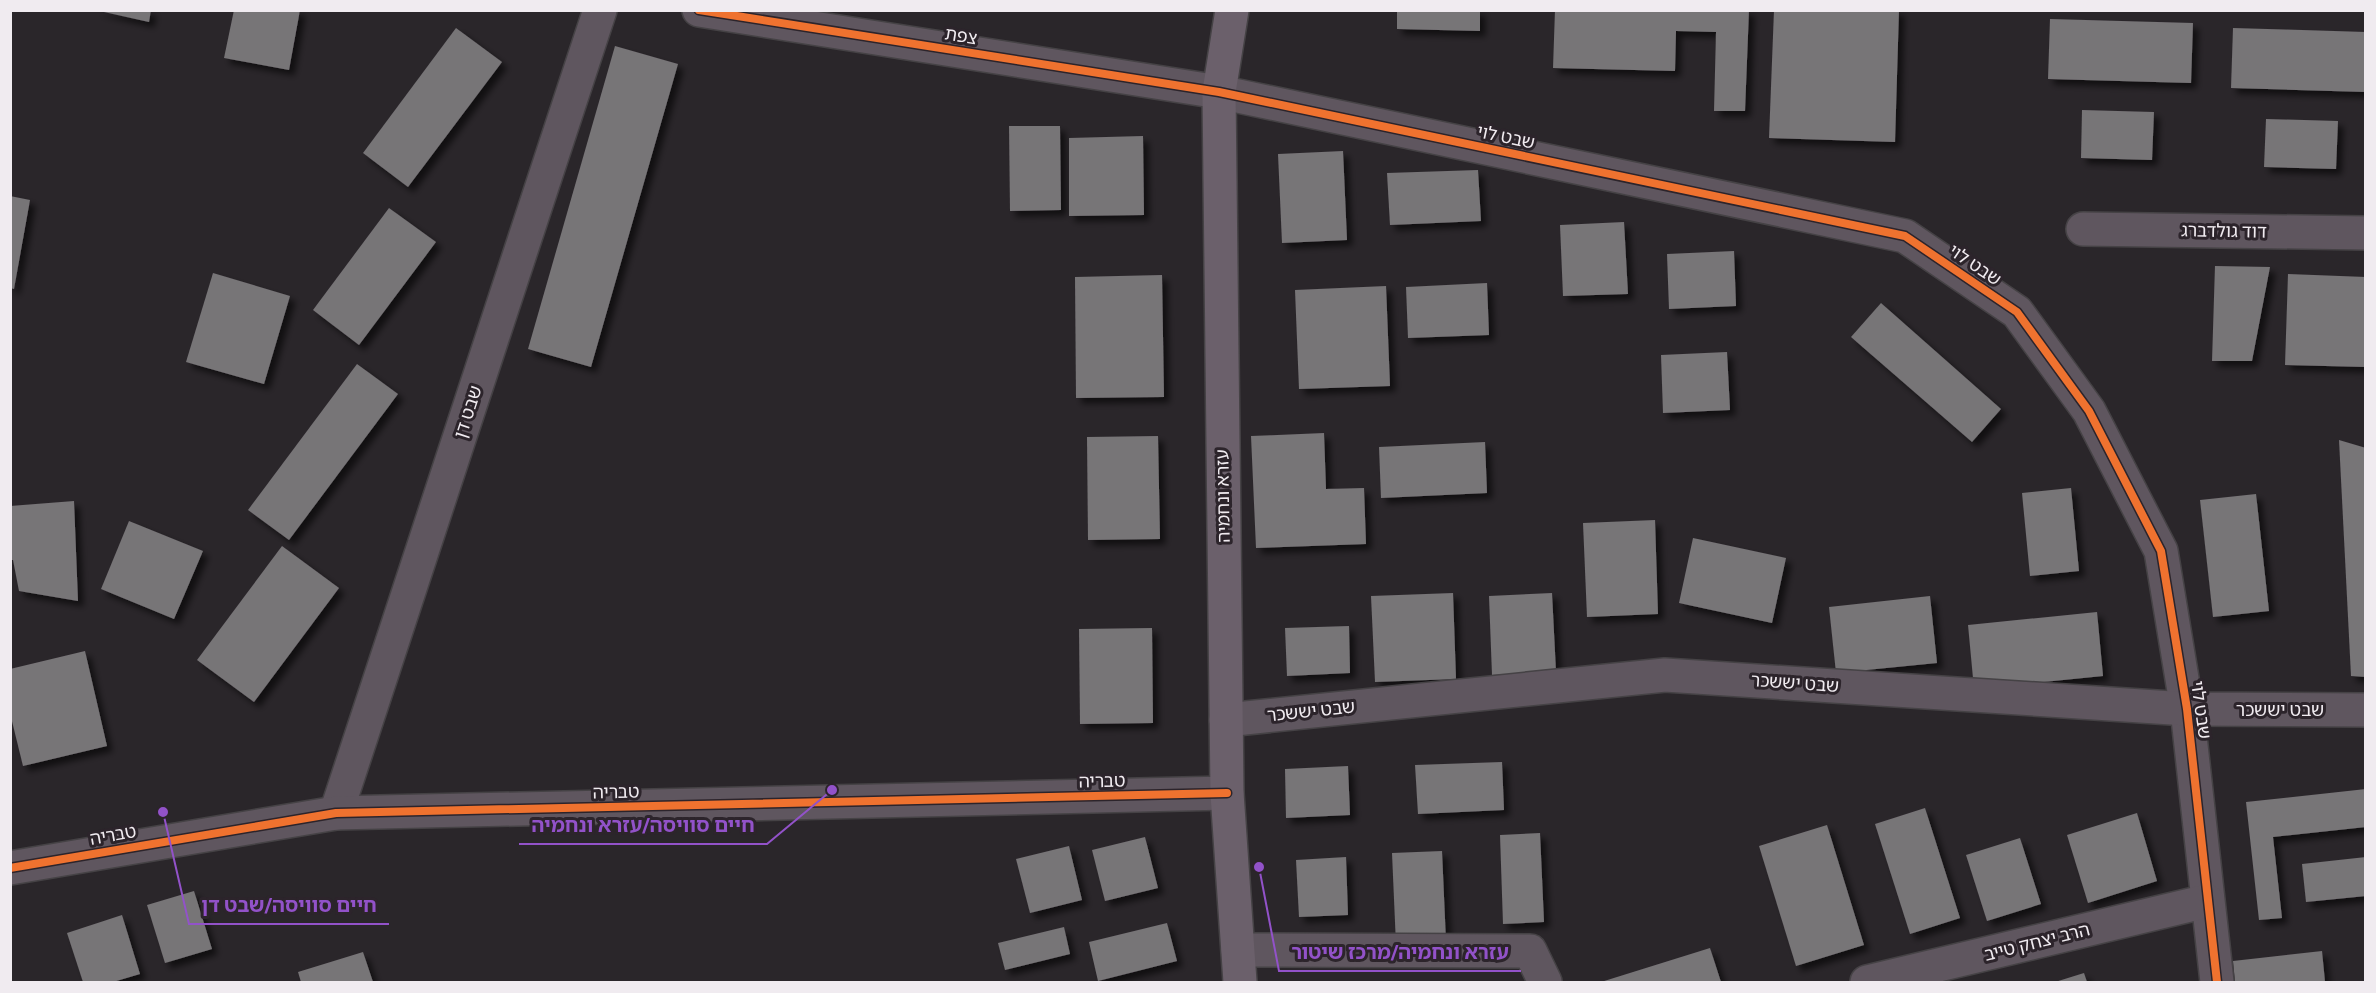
<svg xmlns="http://www.w3.org/2000/svg" width="2376" height="993" font-family="Cabin,'Noto Sans Hebrew',sans-serif">
  <defs>
    <filter id="shadow"><feDropShadow dx="5.5" dy="5.5" stdDeviation="3" flood-color="#0009"/></filter>
  </defs>
  <rect width="100%" height="100%" fill="#2a262a"/>
  <g fill="#777477" filter="url(#shadow)">
    <polygon points="95,10 151,10 149,22"/>
    <polygon points="234,10 300,10 289,70 224,58"/>
    <polygon points="1397,10 1480,10 1480,31 1397,29"/>
    <polygon points="1555,10 1749,10 1745,111 1714,111 1716,32 1676,31 1675,71 1553,68"/>
    <polygon points="1774,10 1899,10 1895,142 1769,138"/>
    <polygon points="2050,19 2193,23 2191,83 2048,79"/>
    <polygon points="456,28 502,62 408,187 363,153"/>
    <polygon points="2233,28 2366,32 2366,92 2231,88"/>
    <polygon points="615,46 678,64 591,367 528,349"/>
    <polygon points="2082,110 2154,112 2152,160 2081,158"/>
    <polygon points="2266,119 2338,121 2336,169 2264,167"/>
    <polygon points="1009,126 1060,126 1061,210 1010,211"/>
    <polygon points="1143,136 1144,215 1069,216 1069,138"/>
    <polygon points="1343,151 1347,240 1282,243 1278,154"/>
    <polygon points="1478,170 1481,221 1390,225 1387,173"/>
    <polygon points="10,196 30,200 14,289 10,288"/>
    <polygon points="389,208 436,242 359,345 313,310"/>
    <polygon points="1624,222 1628,294 1563,296 1560,225"/>
    <polygon points="1734,251 1736,306 1669,309 1667,254"/>
    <polygon points="2215,266 2270,267 2252,361 2212,361"/>
    <polygon points="213,273 290,296 264,384 186,362"/>
    <polygon points="2288,274 2366,277 2366,367 2285,365"/>
    <polygon points="1162,275 1164,397 1076,398 1075,277"/>
    <polygon points="1487,283 1489,335 1408,338 1406,287"/>
    <polygon points="1386,286 1390,386 1299,389 1295,290"/>
    <polygon points="1881,303 2001,409 1972,442 1851,337"/>
    <polygon points="1727,352 1730,410 1663,413 1661,355"/>
    <polygon points="357,364 398,394 289,540 248,510"/>
    <polygon points="1324,433 1326,489 1364,488 1366,544 1256,548 1251,436"/>
    <polygon points="1158,436 1160,539 1088,540 1087,437"/>
    <polygon points="2339,440 2366,448 2366,677 2351,676"/>
    <polygon points="1485,442 1487,493 1381,498 1379,447"/>
    <polygon points="2071,488 2079,571 2030,576 2022,493"/>
    <polygon points="2256,494 2269,611 2213,617 2200,500"/>
    <polygon points="74,501 78,601 19,591 13,560 10,560 10,506"/>
    <polygon points="1655,520 1658,614 1587,617 1583,523"/>
    <polygon points="129,521 203,551 174,619 101,589"/>
    <polygon points="1693,538 1786,558 1772,623 1679,603"/>
    <polygon points="282,546 339,588 254,702 197,660"/>
    <polygon points="1453,593 1456,679 1375,682 1371,596"/>
    <polygon points="1552,593 1556,672 1492,675 1489,596"/>
    <polygon points="1930,596 1937,663 1836,673 1829,607"/>
    <polygon points="2097,612 2103,676 1974,689 1968,625"/>
    <polygon points="1349,626 1350,673 1287,676 1285,628"/>
    <polygon points="1152,628 1153,723 1080,724 1079,629"/>
    <polygon points="85,651 107,746 23,766 10,713 10,669"/>
    <polygon points="1502,762 1504,810 1418,814 1415,765"/>
    <polygon points="1348,766 1350,815 1286,818 1285,769"/>
    <polygon points="2366,789 2366,827 2273,837 2282,918 2259,920 2246,802"/>
    <polygon points="1925,808 1960,918 1910,934 1875,824"/>
    <polygon points="2137,813 2157,881 2088,903 2067,835"/>
    <polygon points="1827,825 1864,945 1796,966 1759,846"/>
    <polygon points="1540,833 1544,922 1503,924 1500,835"/>
    <polygon points="1145,837 1158,888 1105,901 1092,850"/>
    <polygon points="2020,838 2041,904 1987,921 1966,855"/>
    <polygon points="1069,846 1082,900 1030,913 1016,859"/>
    <polygon points="1442,851 1446,942 1396,945 1392,853"/>
    <polygon points="1346,857 1348,915 1299,917 1296,860"/>
    <polygon points="2366,857 2366,896 2306,902 2302,864"/>
    <polygon points="194,891 212,949 165,963 147,905"/>
    <polygon points="122,915 140,974 113,982 83,982 67,933"/>
    <polygon points="1167,923 1177,961 1098,981 1089,942"/>
    <polygon points="1064,927 1070,954 1005,970 998,943"/>
    <polygon points="1710,948 1721,982 1601,982"/>
    <polygon points="2322,951 2325,982 2235,982 2233,961"/>
    <polygon points="363,952 373,982 301,982 298,972"/>
    <polygon points="2084,973 2087,982 2055,982"/>
  </g>
  <g fill="none" stroke-linecap="round" stroke-linejoin="round">
    <defs>
      <g id="street">
        <polyline points="699,10 1219,92 1905,236 2017,312 2089,411 2161,551 2187,709 2217,982"/>
        <polyline points="2083,229 2366,233"/>
        <polyline points="1226,720 1665,675 2187,709 2366,710"/>
        <polyline points="336,813 600,10"/>
        <polyline points="10,868 336,813 1227,793"/>
        <polyline points="1238,950 1530,951 1545,982"/>
        <polyline points="1867,982 2207,901"/>
      </g>
      <polyline id="secondary" points="1232,10 1219,92 1227,793 1240,982"/>
    </defs>
    <use href="#street" stroke="#454245" stroke-width="36"/>
    <use href="#secondary" stroke="#454245" stroke-width="36"/>
    <use href="#street" stroke="#5f565f" stroke-width="33"/>
    <use href="#secondary" stroke="#6b606b" stroke-width="33"/>
    <defs>
      <g id="cycleway">
        <polyline points="699,10 1219,92 1905,236 2017,312 2089,411 2161,551 2187,709 2217,982"/>
        <polyline points="10,868 336,813 1227,793"/>
      </g>
    </defs>
    <use href="#cycleway" stroke="#2c242b" stroke-width="11"/>
    <use href="#cycleway" stroke="#ef722f" stroke-width="8"/>
  </g>
  <g text-anchor="middle" dominant-baseline="central" stroke-width="6" stroke-linejoin="round" paint-order="stroke">
    <g font-size="18" fill="#f0ebf0" stroke="#2c242b">
      <text transform="translate(961 36) rotate(9)">צפת</text>
      <text transform="translate(1506 137) rotate(12)">שבט לוי</text>
      <text transform="translate(2224 231) rotate(1)">דוד גולדברג</text>
      <text transform="translate(1975 265) rotate(34)">שבט לוי</text>
      <text transform="translate(468 412) rotate(-72)">שבט דן</text>
      <text transform="translate(1223 496) rotate(-91)">עזרא ונחמיה</text>
      <text transform="translate(1795 683) rotate(4)">שבט יששכר</text>
      <text transform="translate(2201 710) rotate(82)">שבט לוי</text>
      <text x="2280" y="710">שבט יששכר</text>
      <text transform="translate(1311 711) rotate(-6)">שבט יששכר</text>
      <text transform="translate(1102 781) rotate(-1)">טבריה</text>
      <text transform="translate(616 792) rotate(-1)">טבריה</text>
      <text transform="translate(113 835) rotate(-10)">טבריה</text>
      <text transform="translate(2037 942) rotate(-14)">הרב יצחק טייב</text>
    </g>
  </g>
  <path fill="none" stroke="#9252c9" stroke-width="2" d="M832 790L767 844H519M163 812L189 924H389M1259 867L1279 971H1521"/>
  <g fill="#9252c9" stroke="#2c242b" stroke-width="2">
    <circle cx="832" cy="790" r="6"/>
    <circle cx="163" cy="812" r="6"/>
    <circle cx="1259" cy="867" r="6"/>
  </g>
  <g font-size="20" text-anchor="middle" font-weight="bold" fill="#9252c9" stroke="#2c242b" stroke-width="6" stroke-linejoin="round" paint-order="stroke">
    <text x="643" y="832">חיים סוויסה/עזרא ונחמיה</text>
    <text x="289" y="912">חיים סוויסה/שבט דן</text>
    <text x="1400" y="959">עזרא ונחמיה/מרכז שיטור</text>
  </g>
  <rect width="2376" height="993" fill="none" stroke="#f0ebf0" stroke-width="24"/>
</svg>
